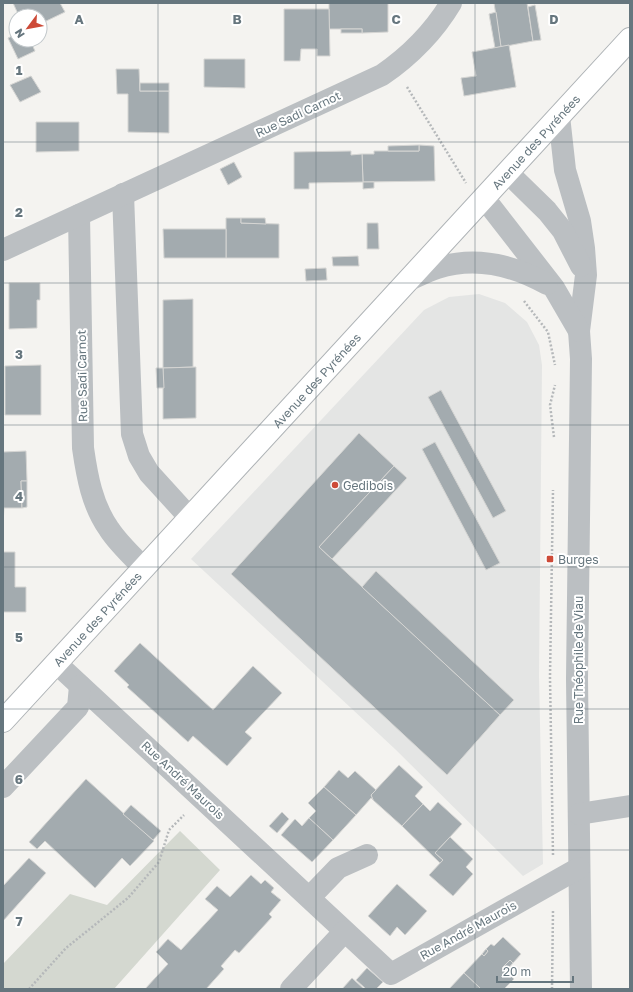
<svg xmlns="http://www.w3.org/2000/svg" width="633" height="992" font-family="'Golos Text',sans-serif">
  <rect width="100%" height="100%" fill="#f4f3f0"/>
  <polygon fill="#e4e5e4" points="479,294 505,303 527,322 539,345 542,365 539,676 543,864 523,876 395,749 191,559 424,310 449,297"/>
  <polygon fill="#d4d8d0" points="180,831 220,870 114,989 3,989 3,964 70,894 107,905"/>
  <g fill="#a3abaf" stroke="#d5d5d3">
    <polygon points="13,3 60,3 65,12 40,24 40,16 19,16"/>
    <polygon points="329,3 388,3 388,32 362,33 362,29 329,29"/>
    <polygon points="494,3 527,3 533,41 501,47"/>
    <polygon points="535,5 541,40 533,41 528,7"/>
    <polygon points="284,9 329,9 330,56 317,56 317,49 301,49 300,61 284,61"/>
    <polygon points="496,12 501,47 495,48 489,14"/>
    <rect x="341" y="29" width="21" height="4"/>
    <polygon points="16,34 16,40 30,40 35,51 18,59 8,38"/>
    <polygon points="509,45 516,87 464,96 461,78 476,76 472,52"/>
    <polygon points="204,59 245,59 245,88 204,87"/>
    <polygon points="116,69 139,69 140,91 169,91 169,133 128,132 128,94 117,94"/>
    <polygon points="31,76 41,92 20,102 10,85"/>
    <rect x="140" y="83" width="29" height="8"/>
    <polygon points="36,122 79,122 79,151 36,152"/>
    <polygon points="419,145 434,146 435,181 363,182 362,154 374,154 374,151 419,151"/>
    <polygon points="419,145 419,151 388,151 388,146"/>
    <polygon points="351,151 351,155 362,154 363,182 309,183 309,189 294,189 294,152"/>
    <polygon points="234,162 242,177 228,185 220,169"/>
    <polygon points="363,182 374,182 374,188 363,189"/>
    <polygon points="226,218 241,218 241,223 279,224 279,258 226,258"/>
    <polygon points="241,218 265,218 266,224 241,223"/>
    <polygon points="367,223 378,223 379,249 367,249"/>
    <polygon points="163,229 226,229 226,258 164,258"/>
    <polygon points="358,256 359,266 333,266 332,257"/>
    <polygon points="326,268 327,280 306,281 305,269"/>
    <polygon points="9,283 40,283 40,300 37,300 37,328 9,329"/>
    <polygon points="193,299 193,367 163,368 163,300"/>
    <polygon points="41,365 41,415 5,415 5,366"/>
    <polygon points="196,367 196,418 163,419 163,368"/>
    <polygon points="156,368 163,368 164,388 157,388"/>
    <polygon points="441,390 506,511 493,518 428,397"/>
    <polygon points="359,433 394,466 319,547 500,715 447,775 231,574"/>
    <polygon points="435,442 500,563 486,570 422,449"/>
    <polygon points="26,451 27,481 21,481 22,508 4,508 3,523 3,452"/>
    <polygon points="394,466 407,478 332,559 319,547"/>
    <polygon points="21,481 27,481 27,507 22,508"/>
    <polygon points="3,552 15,552 15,587 26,587 26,612 3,612"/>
    <polygon points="376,571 514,700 500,715 362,587"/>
    <polygon points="140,643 213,710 253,666 282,693 245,732 252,738 227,766 193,736 188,742 127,687 129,685 114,671"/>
    <polygon points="399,765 423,787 415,796 423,804 402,826 373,800 371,795"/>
    <polygon points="339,770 348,778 355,771 376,790 371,795 373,800 371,798 356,815 324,787"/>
    <polygon points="86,779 154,841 130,866 122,858 95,888 45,841 37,849 29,842"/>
    <polygon points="324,787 356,815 333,840 309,818 316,811 308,803"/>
    <polygon points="438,802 462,824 435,853 443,860 440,863 402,826 423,804 430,811"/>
    <polygon points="131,805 161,831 153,840 123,814"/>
    <polygon points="282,812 289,819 277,833 269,826"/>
    <polygon points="309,818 333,840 312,862 281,835 295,819 302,826"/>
    <polygon points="450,837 473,859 466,867 473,874 453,896 429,875 443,860 435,853"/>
    <polygon points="29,858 46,873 3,921 3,886"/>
    <polygon points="251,875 261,884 265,880 274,888 271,892 281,900 269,914 272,917 239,953 235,950 221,966 224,969 206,989 145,989 168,964 156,952 168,939 181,950 218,910 205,899 217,886 230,897"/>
    <polygon points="397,884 427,911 405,935 397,927 390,936 368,916"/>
    <polygon points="503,937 521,954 513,963 510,960 502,968 514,979 504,989 481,989 464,973 482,954 484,956 488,951 486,949 491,944 494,946"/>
    <polygon points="486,949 488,951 484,956 482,954"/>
    <polygon points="510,960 513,963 506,971 502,968"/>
    <polygon points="367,968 383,982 376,989 366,989 356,980"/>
    <polygon points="464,973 481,989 449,989"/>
    <polygon points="352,978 364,989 342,989"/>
  </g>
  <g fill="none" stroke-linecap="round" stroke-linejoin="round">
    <defs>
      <g id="secondary">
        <path id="s1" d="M3,721L630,39"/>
      </g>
    </defs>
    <use href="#secondary" stroke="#aeb3b6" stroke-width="24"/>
    <g stroke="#b5b8ba" stroke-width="2.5" stroke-dasharray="2 2" stroke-linecap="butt">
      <polyline points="407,87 466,183"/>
      <polyline points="524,301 548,332 555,365"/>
      <polyline points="554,437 550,405 555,385"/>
      <polyline points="553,855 550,677 553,490"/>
      <polyline points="29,989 66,948 128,898 159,862 169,830 184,815"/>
      <polyline points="552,989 553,910"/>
    </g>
    <g stroke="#bbbfc2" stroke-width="22">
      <polyline points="559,116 565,170 580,221 584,248 586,275 579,331 581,359 577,679 581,989"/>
      <polyline points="508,173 547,211 563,231 581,266"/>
      <polyline points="123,194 132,434 139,456 149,473 190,518"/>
      <polyline points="484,198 554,288 579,331"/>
      <path d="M79,215L83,448C87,476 92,505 109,529C118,543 132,556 144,568"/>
      <path d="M3,250L382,75C411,55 433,33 451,3"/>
      <path d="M409,280C418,276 428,271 437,268C475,256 513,265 547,284"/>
      <polyline points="56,663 391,974 579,868"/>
      <polyline points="3,787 78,707 80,686"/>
      <polyline points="579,814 630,806"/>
      <polyline points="310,897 338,868 367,855"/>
      <polyline points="291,989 344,932"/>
    </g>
    <use href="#secondary" stroke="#fff" stroke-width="22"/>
  </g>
  <path fill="none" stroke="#66767e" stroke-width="1" stroke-opacity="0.55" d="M158,3V989M316,3V989M475,3V989M3,142H630M3,283H630M3,425H630M3,567H630M3,709H630M3,850H630"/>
  <g fill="#cd4a37" stroke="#fff" stroke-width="1.5">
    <circle cx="335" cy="485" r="4"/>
    <rect x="546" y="555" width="8" height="8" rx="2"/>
  </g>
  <g text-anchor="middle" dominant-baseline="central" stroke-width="4" stroke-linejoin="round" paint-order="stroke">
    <g font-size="12" fill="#66767e" stroke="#fff">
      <text transform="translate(298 114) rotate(-25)">Rue Sadi Carnot</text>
      <text stroke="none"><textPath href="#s1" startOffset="787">Avenue des Pyrénées</textPath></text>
      <text transform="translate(82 376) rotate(-91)">Rue Sadi Carnot</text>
      <text stroke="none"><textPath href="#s1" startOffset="463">Avenue des Pyrénées</textPath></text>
      <text stroke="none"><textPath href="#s1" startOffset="139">Avenue des Pyrénées</textPath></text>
      <text transform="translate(578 660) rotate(-90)">Rue Théophile de Viau</text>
      <text transform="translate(183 780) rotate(43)">Rue André Maurois</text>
      <text transform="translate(468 930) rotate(-29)">Rue André Maurois</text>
    </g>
    <g font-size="12" fill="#66767e" stroke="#fff" text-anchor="start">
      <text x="343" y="485">Gedibois</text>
      <text x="558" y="559">Burges</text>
    </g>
  </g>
  <g font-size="13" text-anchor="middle" font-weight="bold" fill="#66767e" stroke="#fff" stroke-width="4" stroke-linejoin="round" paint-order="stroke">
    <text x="79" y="24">A</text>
    <text x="237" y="24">B</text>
    <text x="396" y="24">C</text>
    <text x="554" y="24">D</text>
    <text x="19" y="75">1</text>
    <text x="19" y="217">2</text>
    <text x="19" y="359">3</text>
    <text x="19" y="501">4</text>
    <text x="19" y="642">5</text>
    <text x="19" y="784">6</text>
    <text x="19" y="926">7</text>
  </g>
  <rect width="633" height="992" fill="none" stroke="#66767e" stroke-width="8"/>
  <g transform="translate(28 28) rotate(238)"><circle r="19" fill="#ffffff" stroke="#c2c8cb"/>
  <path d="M0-3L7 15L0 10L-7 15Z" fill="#cd4a37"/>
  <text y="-6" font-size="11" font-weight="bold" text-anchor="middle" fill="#66767e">N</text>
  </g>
  <path d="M497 976v6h76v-6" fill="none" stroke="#66767e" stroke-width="2"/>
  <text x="503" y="976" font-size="12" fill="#66767e" stroke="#ffffff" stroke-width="3" paint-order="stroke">20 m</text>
</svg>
